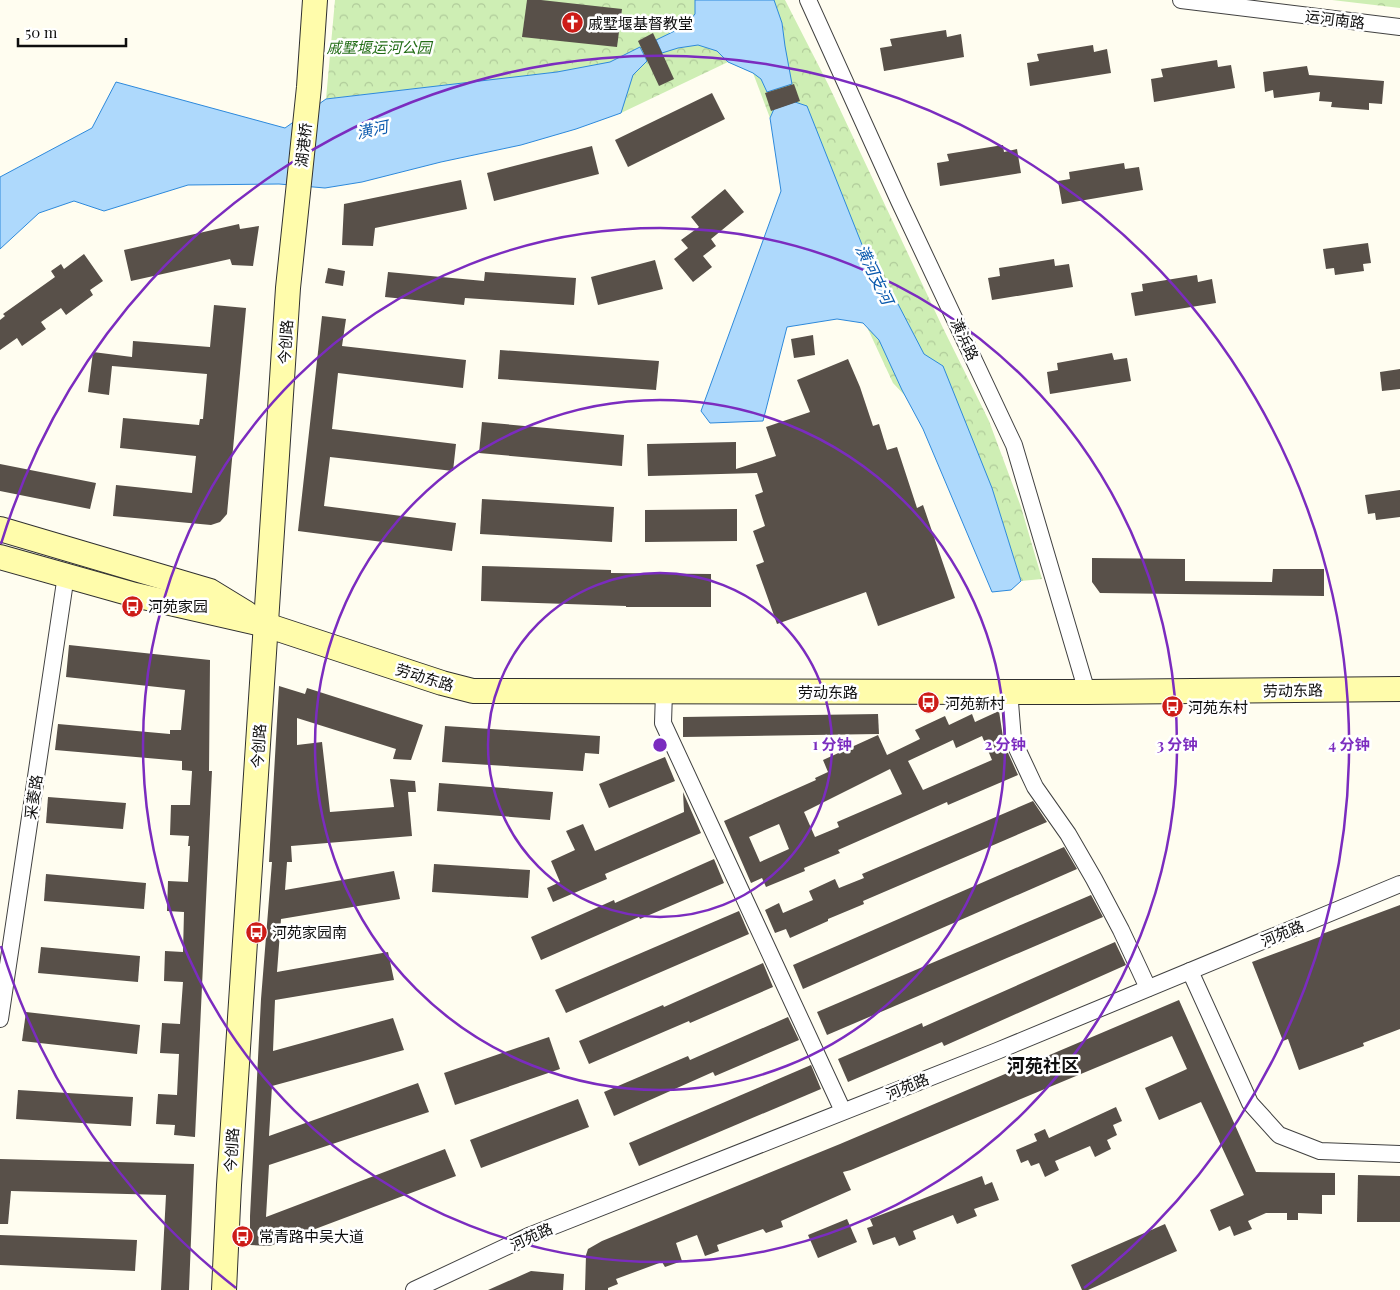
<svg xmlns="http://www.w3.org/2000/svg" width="1400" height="1290" font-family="'Playfair Display','Noto Sans SC',serif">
  <defs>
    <pattern id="park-crowns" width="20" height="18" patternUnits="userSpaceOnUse" patternTransform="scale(1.25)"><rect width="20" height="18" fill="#ceeeb4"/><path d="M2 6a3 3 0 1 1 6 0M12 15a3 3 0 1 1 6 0" fill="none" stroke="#b0cb9a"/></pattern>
  </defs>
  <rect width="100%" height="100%" fill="#fffdf0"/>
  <g fill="url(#park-crowns)">
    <polygon points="335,0 785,0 828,84 942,326 989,421 1021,507 1042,579 1021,581 992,488 893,383 770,118 753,73 728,62 621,113 610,63 557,72 497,80 326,99"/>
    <polygon points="1332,0 1400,0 1400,8"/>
  </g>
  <g fill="#aed9fc" stroke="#2d89db">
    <polygon points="695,0 774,0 782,23 785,46 792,84 767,92 761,79 753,73 728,62 717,51 698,45 678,48 662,53 656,40 685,26 695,14"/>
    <polygon points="640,47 647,61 633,75 621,113 576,129 521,145 441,162 362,182 325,188 279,184 188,185 104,211 74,201 39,213 0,249 0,177 92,128 116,82 285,128 326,99 557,72 610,62"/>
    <polygon points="795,102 807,106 876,280 898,304 924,354 943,366 992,488 1021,581 1011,590 992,592 923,429 902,390 879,340 863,323 837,319 787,327 763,421 710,423 701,411 781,191 770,118 774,109"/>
  </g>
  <g fill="#585049" fill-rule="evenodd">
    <polygon points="527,0 541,0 622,9 617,47 522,37"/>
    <polygon points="946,30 947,37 961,34 964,57 884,71 880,48 892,46 890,39"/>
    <polygon points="653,33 674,79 659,86 638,41"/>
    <polygon points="1093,45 1094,52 1107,49 1111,73 1030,86 1027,63 1039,61 1037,54"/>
    <polygon points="1217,60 1218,67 1231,65 1235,88 1154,102 1151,79 1163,77 1161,69"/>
    <polygon points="1307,66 1309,75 1384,81 1382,104 1369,103 1369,110 1331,107 1332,102 1319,101 1320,92 1274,98 1273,90 1265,92 1263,72"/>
    <polygon points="794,84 800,101 771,111 765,93"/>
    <polygon points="712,93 725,119 628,167 615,140"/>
    <polygon points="1003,145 1004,152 1017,149 1021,173 940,186 937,163 949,161 947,154"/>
    <polygon points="592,146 599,174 494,201 487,173"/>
    <polygon points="1124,163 1125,169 1139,167 1143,190 1062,204 1058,181 1070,179 1069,172"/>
    <polygon points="461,180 467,209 375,228 373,246 342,245 344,204"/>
    <polygon points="725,189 744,212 711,239 716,246 703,256 712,267 693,282 674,259 688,248 681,240 699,227 691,217"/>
    <polygon points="239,224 240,229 259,226 253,266 232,265 230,259 131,281 124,250"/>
    <polygon points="1368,243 1371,263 1363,264 1364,271 1335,275 1334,268 1326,269 1323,249"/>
    <polygon points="84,254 103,281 90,290 93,295 66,315 61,308 41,322 46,329 22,346 17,338 0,350 0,320 5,316 3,314 55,277 51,271 61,264 64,269"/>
    <polygon points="1054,259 1055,266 1069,264 1073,287 992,300 988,278 1000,276 999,268"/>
    <polygon points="655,260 663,289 598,305 591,277"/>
    <polygon points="328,268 345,271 343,286 325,283"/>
    <polygon points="388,272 484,281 485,272 576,278 574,305 465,298 464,305 385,297"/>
    <polygon points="1197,275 1198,282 1212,279 1216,303 1135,316 1131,293 1143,291 1142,284"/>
    <polygon points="214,305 246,308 227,514 220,522 211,525 113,516 116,485 192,493 196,456 120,448 123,418 199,425 200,419 203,419 207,374 112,366 109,395 88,392 93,352 132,357 133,341 210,347"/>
    <polygon points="322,316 346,319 342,346 466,360 463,388 338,373 332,429 456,444 453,471 330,457 324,506 456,523 452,551 298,531"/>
    <polygon points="813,335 815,355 794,358 791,339"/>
    <polygon points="500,350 659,361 656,390 498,379"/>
    <polygon points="1112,353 1114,360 1127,358 1131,381 1050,394 1047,372 1058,370 1057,363"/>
    <polygon points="848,359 860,387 873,426 879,424 887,450 897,447 917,508 923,505 955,598 878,626 866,592 777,624 756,565 764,562 753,531 765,526 755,495 763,492 757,473 648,476 647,444 736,442 736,469 776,456 766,427 810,412 797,380"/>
    <polygon points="1400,369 1400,389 1382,391 1380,372"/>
    <polygon points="482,422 624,435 622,466 479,453"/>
    <polygon points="0,464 96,483 90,509 0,491"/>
    <polygon points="1400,490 1400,517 1376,520 1375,513 1368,514 1365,495"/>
    <polygon points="482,499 614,507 612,542 480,534"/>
    <polygon points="737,509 737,541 645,542 645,510"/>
    <polygon points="1092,558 1185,559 1185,581 1272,582 1273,569 1324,569 1324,596 1100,593 1092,582"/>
    <polygon points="482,566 611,570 611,573 711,574 711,607 626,607 626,606 481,601"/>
    <polygon points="69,645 210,660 209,771 212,771 195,1137 174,1135 175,1125 156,1124 158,1094 177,1095 179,1054 160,1053 162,1023 180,1024 183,982 164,981 165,951 183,952 184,912 167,911 168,881 188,882 190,846 188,846 189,836 170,835 171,805 190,805 192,771 182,770 182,761 55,750 58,724 170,734 170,730 181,730 185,690 66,677"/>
    <polygon points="279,686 305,694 307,688 423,725 411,760 393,759 396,749 297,718 297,745 322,742 330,812 394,807 390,779 415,781 416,792 408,792 412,836 291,846 292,862 287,862 285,890 394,871 400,899 281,919 277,972 388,952 394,980 275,1000 273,1051 393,1018 404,1050 272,1086 269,1136 418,1083 429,1112 269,1165 266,1217 445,1149 456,1176 270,1246 250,1245 250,1216 261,999 272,862 269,862"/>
    <path d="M999,711L1004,744L1018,775L948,805L947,802L838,850L840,853L804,868L805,871L766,887L762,878L751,883L724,821L816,780L815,778L828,772L823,760L878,735L887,755L920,739L915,730L945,716L949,725L972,714L975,722ZM982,736L992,760L923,790L908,761L953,740L956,748ZM890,769L902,794L837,822L839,827L815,837L804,812ZM779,824L789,849L760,862L749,837Z"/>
    <polygon points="878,714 879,734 683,737 683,717"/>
    <polygon points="445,726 600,736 599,754 585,753 583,771 442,762"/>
    <polygon points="665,757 675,781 609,808 599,784"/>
    <polygon points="439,783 553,792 550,820 437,811"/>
    <polygon points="683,792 701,833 605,874 607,879 553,902 547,888 560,882 551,861 575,850 566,831 583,824 595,851 684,812"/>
    <polygon points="48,797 126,803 123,829 46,823"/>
    <polygon points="1033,801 1047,822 863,901 864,904 828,919 828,921 790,938 786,929 775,933 765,910 779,903 783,913 813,900 809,891 835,879 839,888 864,878 862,874"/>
    <polygon points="1064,847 1077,869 803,989 793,965"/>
    <polygon points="714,859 724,883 640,919 639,917 541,960 531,937 614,900 615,903"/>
    <polygon points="434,864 530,870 528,898 432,892"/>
    <polygon points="46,874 146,883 144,909 44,901"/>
    <polygon points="1091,895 1103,917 827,1035 817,1012"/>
    <polygon points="1400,905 1400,1029 1363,1043 1364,1046 1299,1070 1288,1039 1283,1041 1252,962 1322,936 1322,934"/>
    <polygon points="739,911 749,934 566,1013 555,990"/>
    <polygon points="1115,942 1126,965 944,1046 942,1042 848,1082 838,1059 922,1023 923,1027"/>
    <polygon points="41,947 140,956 138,982 38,973"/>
    <polygon points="763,963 773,987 690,1023 689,1021 589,1064 579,1041 663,1005 664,1007"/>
    <polygon points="1179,1000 1256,1172 1335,1173 1335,1195 1322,1195 1322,1214 1298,1213 1298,1220 1287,1220 1287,1213 1266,1213 1248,1221 1252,1229 1234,1236 1230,1226 1219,1231 1210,1210 1244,1195 1201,1102 1159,1120 1145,1088 1187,1069 1172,1036 851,1170 843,1172 851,1190 781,1221 783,1227 766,1233 763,1229 717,1245 719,1251 705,1256 697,1235 676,1243 682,1261 665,1267 662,1262 616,1279 618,1284 608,1288 608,1290 585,1290 586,1255 588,1249 602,1241 840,1144"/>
    <polygon points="26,1012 140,1025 137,1054 22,1041"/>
    <polygon points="788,1017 799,1040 715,1076 713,1072 614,1116 604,1092 688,1056 690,1060"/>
    <polygon points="549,1037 560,1069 455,1105 444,1073"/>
    <polygon points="811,1065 821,1089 639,1166 629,1143"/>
    <polygon points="18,1090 133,1097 131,1126 16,1119"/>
    <polygon points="578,1099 589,1127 481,1168 470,1140"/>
    <polygon points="1116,1107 1122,1121 1113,1125 1117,1135 1107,1140 1111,1149 1095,1157 1090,1146 1055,1161 1059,1170 1045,1177 1039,1163 1031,1166 1028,1160 1021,1163 1016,1150 1037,1141 1034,1134 1045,1129 1049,1138"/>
    <polygon points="0,1159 194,1164 189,1290 161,1290 166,1195 11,1191 8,1224 0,1224"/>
    <polygon points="1358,1175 1400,1176 1400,1222 1357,1222"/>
    <polygon points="982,1176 985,1185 992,1182 999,1200 974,1209 977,1216 957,1224 953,1215 913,1231 916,1239 899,1246 895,1237 873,1245 867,1228 873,1226 870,1219"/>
    <polygon points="847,1219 857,1242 818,1258 808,1235"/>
    <polygon points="1165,1224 1177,1251 1088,1290 1082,1290 1071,1265"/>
    <polygon points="0,1235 137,1240 135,1271 0,1265"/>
    <polygon points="531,1271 564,1274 563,1290 488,1290"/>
  </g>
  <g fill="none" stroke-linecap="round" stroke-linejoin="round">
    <defs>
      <g id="street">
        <polyline points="808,0 899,201 1014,445 1087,692"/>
        <polyline points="1181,0 1400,27"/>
        <polyline points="1009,690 1013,740 1035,787 1068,834 1094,879 1121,930 1148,988"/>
        <polyline points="664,692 663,723 843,1111"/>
        <polyline points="1190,971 1250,1103 1279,1135 1320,1151 1400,1154"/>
        <polyline points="0,1019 66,575"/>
        <polyline points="414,1290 531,1235 997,1051 1400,884"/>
      </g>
      <g id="secondary">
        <polyline points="0,529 210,591 246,613"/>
        <polyline points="0,557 135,595 266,625 442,683 473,691 1087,692 1400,689"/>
        <polyline points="224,1290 229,1185 288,288 309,87 315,0"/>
      </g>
    </defs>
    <use href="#street" stroke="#414141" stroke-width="18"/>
    <use href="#secondary" stroke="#303030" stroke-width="26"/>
    <use href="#street" stroke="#fff" stroke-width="16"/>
    <use href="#secondary" stroke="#fffcab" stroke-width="24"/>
  </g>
  <g fill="none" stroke="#7b2cbf" stroke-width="2.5">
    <circle cx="660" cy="745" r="172"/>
    <circle cx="660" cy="745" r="345"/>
    <circle cx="660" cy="745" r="517"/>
    <path d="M236 1288A689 689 0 0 1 1 946M1 544A689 689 0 1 1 1084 1288"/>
  </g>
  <defs>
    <symbol id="church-disc" viewBox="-11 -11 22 22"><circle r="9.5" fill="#cd1c17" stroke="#fff"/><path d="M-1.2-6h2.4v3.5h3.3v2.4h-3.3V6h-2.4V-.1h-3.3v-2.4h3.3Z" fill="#fff"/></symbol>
    <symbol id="bus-disc" viewBox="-11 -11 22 22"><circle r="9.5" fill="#cd1c17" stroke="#fff"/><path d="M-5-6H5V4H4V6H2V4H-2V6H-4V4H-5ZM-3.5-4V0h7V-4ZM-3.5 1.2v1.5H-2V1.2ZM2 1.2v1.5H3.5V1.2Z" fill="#fff"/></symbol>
  </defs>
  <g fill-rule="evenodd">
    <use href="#church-disc" x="560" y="10" width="25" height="25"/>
    <use href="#bus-disc" x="120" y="594" width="25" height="25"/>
    <use href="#bus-disc" x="916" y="690" width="25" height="25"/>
    <use href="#bus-disc" x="1160" y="694" width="25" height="25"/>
    <use href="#bus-disc" x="244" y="920" width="25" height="25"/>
    <use href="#bus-disc" x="230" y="1224" width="25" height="25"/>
  </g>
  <g text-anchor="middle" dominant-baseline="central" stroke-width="5" stroke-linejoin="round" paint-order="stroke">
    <g font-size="15" fill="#0e0e0e" stroke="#fff">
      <text transform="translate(1335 19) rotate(7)">运河南路</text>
      <text transform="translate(303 145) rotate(-84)">湖港桥</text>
      <text transform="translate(965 339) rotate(65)">潢浜路</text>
      <text transform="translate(285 342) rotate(-86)">今创路</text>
      <text transform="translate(425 677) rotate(17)">劳动东路</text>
      <text transform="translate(1293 690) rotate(-1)">劳动东路</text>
      <text x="828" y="692">劳动东路</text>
      <text transform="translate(258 746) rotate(-86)">今创路</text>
      <text transform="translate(33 797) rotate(-81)">采菱路</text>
      <text transform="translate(1282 933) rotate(-22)">河苑路</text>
      <text transform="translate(907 1086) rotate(-22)">河苑路</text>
      <text transform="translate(231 1150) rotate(-86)">今创路</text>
      <text transform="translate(531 1236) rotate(-24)">河苑路</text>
    </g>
    <g font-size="15" fill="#0e0e0e" stroke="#fff" text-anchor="start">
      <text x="588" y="23">戚墅堰基督教堂</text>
      <text x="148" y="606">河苑家园</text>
      <text x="945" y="703">河苑新村</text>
      <text x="1188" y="707">河苑东村</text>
      <text x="272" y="932">河苑家园南</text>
      <text x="259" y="1236">常青路中吴大道</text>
    </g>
    <g font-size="15" font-style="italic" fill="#236d17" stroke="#fff">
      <text x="379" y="47">戚墅堰运河公园</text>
    </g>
    <g font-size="16" font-style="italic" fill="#0a5aae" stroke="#fff">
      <text transform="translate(372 129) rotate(-12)">潢河</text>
      <text transform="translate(875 274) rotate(64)">潢河支河</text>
    </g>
    <g font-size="18" font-weight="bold" fill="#0e0e0e" stroke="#fff">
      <text x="1043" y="1065">河苑社区</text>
    </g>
  </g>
  <circle cx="660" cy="745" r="8" fill="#7b2cbf" stroke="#fff" stroke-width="2.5"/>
  <g font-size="15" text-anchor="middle" font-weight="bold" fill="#7b2cbf" stroke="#fff" stroke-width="5" stroke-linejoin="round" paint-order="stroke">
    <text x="832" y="750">1 分钟</text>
    <text x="1005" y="750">2 分钟</text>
    <text x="1177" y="750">3 分钟</text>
    <text x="1349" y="750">4 分钟</text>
  </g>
  <path d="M18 38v8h108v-8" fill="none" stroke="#0e0e0e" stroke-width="2.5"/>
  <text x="25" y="38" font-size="15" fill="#0e0e0e" stroke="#ffffff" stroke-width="4" paint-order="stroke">50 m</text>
</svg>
